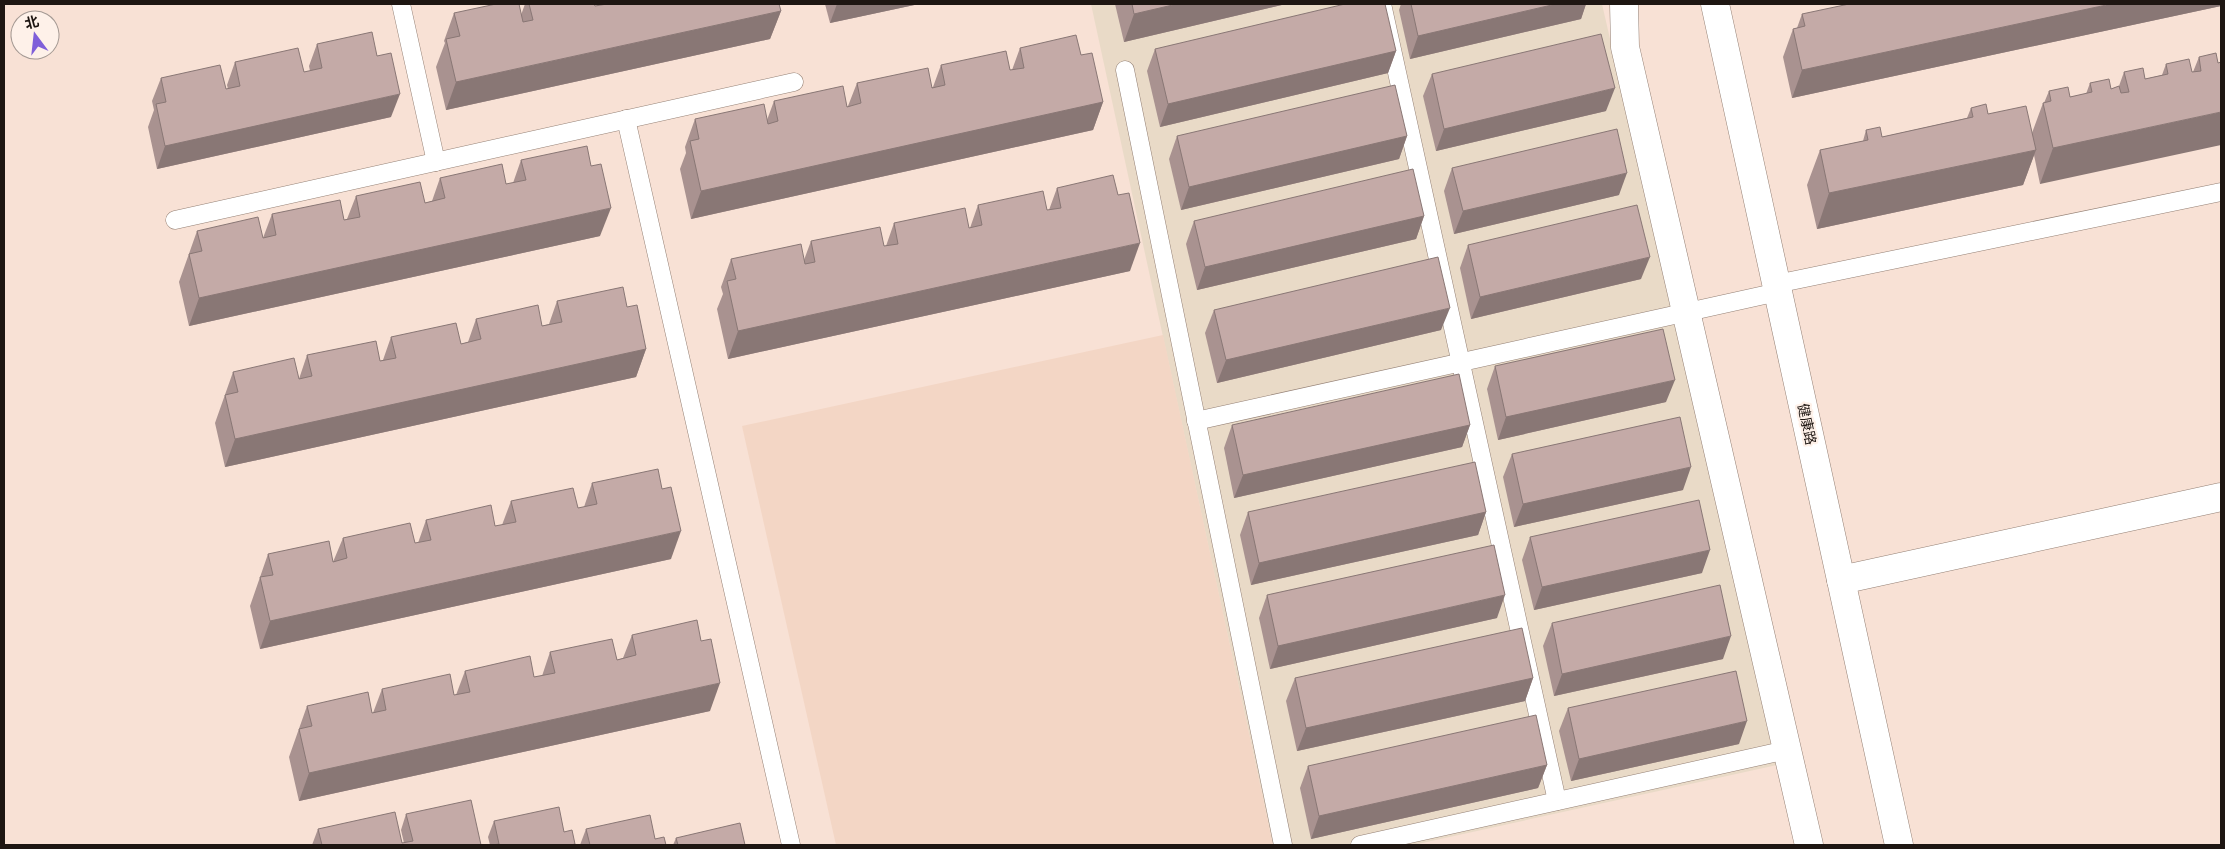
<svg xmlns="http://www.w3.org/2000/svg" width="2225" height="849" font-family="'Public Sans','Noto Sans SC',sans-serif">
  <rect width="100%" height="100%" fill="#f8e1d5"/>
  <polygon fill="#e9dac7" points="1091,4 1602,4 1777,765 1413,845 1273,845"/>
  <polygon fill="#f3d6c5" points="1163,335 1273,845 836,845 742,426"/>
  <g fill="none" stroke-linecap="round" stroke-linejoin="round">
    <defs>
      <g id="service">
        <polyline points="401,4 436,162"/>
        <polyline points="1382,4 1557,801"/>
        <polyline points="1125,70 1283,845"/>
        <polyline points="626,119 791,845"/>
        <polyline points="175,220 794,82"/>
        <polyline points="1776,284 2221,192"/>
        <polyline points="1196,421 1778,292"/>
        <polyline points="1360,845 1787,750"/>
      </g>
      <g id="minor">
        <polyline points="1624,4 1625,47 1809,845"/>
        <polyline points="1715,4 1899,845"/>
        <polyline points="1841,580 2221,497"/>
      </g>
    </defs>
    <use href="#service" stroke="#948075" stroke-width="19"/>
    <use href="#minor" stroke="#948075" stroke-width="29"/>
    <use href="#service" stroke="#fff" stroke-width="18"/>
    <use href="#minor" stroke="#fff" stroke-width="28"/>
  </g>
  <g fill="#a99290">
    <polygon points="525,4 594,4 595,6 781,11 770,39 446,110 436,67 445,43 444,41 454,13 521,15"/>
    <polygon points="825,4 919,4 830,23"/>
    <polygon points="1115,4 1286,4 1124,42"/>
    <polygon points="1401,4 1586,4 1581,19 1410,59 1399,10"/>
    <polygon points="2221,4 2221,6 1792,98 1783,57 1793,29 1797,28 1802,14"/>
    <polygon points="317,44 391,117 157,169 148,127 154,110 152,101 161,78 226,89 228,89 227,85 235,62 304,72 310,71 309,66"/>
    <polygon points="1020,48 1081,55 1103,102 1093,130 691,219 680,169 686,153 685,147 695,119 767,120 774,101 847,107 848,106 857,83 933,87 941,65 1012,70"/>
    <polygon points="1155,49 1396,51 1388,73 1160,127 1147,71"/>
    <polygon points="2199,57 2218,63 2040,184 2034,155 2023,185 1817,229 1807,185 1820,150 1863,141 1866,130 1882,137 1967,118 1971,108 1988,114 2032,133 2043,103 2044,103 2049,91 2070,97 2086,94 2090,83 2111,89 2119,86 2124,72 2145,79 2162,75 2166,64 2193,72"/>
    <polygon points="1432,74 1606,111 1436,151 1423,96"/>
    <polygon points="1177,136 1407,136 1399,159 1181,210 1169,159"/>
    <polygon points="521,160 600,236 189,326 179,282 197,231 263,238 272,214 344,220 347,219 356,196 425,203 432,201 440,178 506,184 513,183"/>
    <polygon points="1452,168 1619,195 1454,234 1444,191"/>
    <polygon points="1057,188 1130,271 728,359 717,309 723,294 721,287 731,259 804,260 811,241 886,246 894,223 969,228 970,228 978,205 1049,210"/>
    <polygon points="1424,216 1416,239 1197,290 1186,244 1194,221"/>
    <polygon points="1468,245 1641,279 1471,319 1460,268"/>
    <polygon points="557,301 627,307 646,349 636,377 225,467 215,423 233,372 299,379 307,355 380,361 383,360 391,337 461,344 468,342 476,319 542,326 549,324"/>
    <polygon points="1214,310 1441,330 1217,383 1205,333"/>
    <polygon points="1495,366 1666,402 1498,440 1487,389"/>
    <polygon points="1232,425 1470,425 1462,447 1234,498 1224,448"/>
    <polygon points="1512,454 1683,490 1514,527 1503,477"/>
    <polygon points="592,483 671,559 260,649 250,606 268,554 333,562 343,538 415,543 418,543 426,520 495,526 502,525 511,501 578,508 584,507"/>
    <polygon points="1248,512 1486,512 1478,535 1251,585 1240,535"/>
    <polygon points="1530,537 1702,573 1534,610 1522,560"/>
    <polygon points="1267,595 1497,618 1270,669 1259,618"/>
    <polygon points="1552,623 1723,659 1554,696 1543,646"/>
    <polygon points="632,635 710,711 299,801 289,757 307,706 372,713 373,713 382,689 454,695 456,695 465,671 534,677 542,676 550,652 617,660 623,658"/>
    <polygon points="1295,678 1533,678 1525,701 1297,751 1286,701"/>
    <polygon points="1568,708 1739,744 1571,781 1559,731"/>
    <polygon points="1547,765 1538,788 1311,839 1300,788 1308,766"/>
    <polygon points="406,814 481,845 312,845 318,829 404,843 401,830"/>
    <polygon points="494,821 564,832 575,844 575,845 490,845 488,837"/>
    <polygon points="586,829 655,839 666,845 580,845"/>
    <polygon points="676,838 745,845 673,845"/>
  </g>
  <g fill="#897775">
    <polygon points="837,4 919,4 830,23"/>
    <polygon points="1177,4 1286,4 1124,42 1134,14"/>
    <polygon points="1556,4 1586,4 1581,19 1410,59 1418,36"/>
    <polygon points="2111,4 2221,4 2221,6 1792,98 1802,70"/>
    <polygon points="781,11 770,39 446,110 456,82"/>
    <polygon points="1396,51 1388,73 1160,127 1168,104"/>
    <polygon points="1615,88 1606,111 1436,151 1444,129"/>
    <polygon points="400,94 391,117 157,169 165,146"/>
    <polygon points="1103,102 1093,130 691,219 701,191"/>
    <polygon points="2221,112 2221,145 2040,184 2053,148"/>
    <polygon points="1407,136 1399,159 1181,210 1189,187"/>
    <polygon points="2036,150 2023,185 1817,229 1829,193"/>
    <polygon points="1627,173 1619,195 1454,234 1463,211"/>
    <polygon points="611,208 600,236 189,326 199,298"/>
    <polygon points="1424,216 1416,239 1197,290 1205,267"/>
    <polygon points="1140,243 1130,271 728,359 738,331"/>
    <polygon points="1650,257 1641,279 1471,319 1480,297"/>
    <polygon points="1450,308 1441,330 1217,383 1226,360"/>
    <polygon points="646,349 636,377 225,467 235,439"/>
    <polygon points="1675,380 1666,402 1498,440 1506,417"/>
    <polygon points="1470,425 1462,447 1234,498 1243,475"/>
    <polygon points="1691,467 1683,490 1514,527 1523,504"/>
    <polygon points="1486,512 1478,535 1251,585 1259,563"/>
    <polygon points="681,531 671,559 260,649 270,621"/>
    <polygon points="1710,550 1702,573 1534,610 1542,587"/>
    <polygon points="1505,595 1497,618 1270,669 1278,646"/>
    <polygon points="1731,636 1723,659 1554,696 1562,674"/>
    <polygon points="1533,678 1525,701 1297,751 1306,728"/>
    <polygon points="720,683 710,711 299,801 309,773"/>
    <polygon points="1747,721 1739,744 1571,781 1579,759"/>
    <polygon points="1547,765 1538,788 1311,839 1319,816"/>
  </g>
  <g fill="#c4aaa7" stroke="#897775">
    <polygon points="496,4 519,4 523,22 533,20 529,4 594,4 595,6 607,4 779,4 781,11 456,82 446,39 460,36 454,13"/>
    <polygon points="1132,4 1177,4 1134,14"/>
    <polygon points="1345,4 1385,4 1396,51 1168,104 1155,49"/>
    <polygon points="1411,4 1556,4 1418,36"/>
    <polygon points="1849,4 2111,4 1802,70 1793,29 1805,26 1802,14"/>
    <polygon points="372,32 377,56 391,53 400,94 165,146 156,104 166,102 161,78 220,65 226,89 240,86 235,62 298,48 304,72 322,68 317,44"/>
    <polygon points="1601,34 1615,88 1444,129 1432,74"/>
    <polygon points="1076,35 1081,55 1092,53 1103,102 701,191 690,141 699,139 695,119 764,104 768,124 778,121 774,101 843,86 847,107 861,103 857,83 928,68 932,88 945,85 941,65 1006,51 1010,70 1024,68 1020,48"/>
    <polygon points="2216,53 2218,63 2221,62 2221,112 2053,148 2043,103 2051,101 2049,91 2068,87 2070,97 2092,92 2090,83 2109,79 2111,89 2119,86 2121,93 2129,92 2124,72 2143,68 2145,79 2168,74 2166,64 2189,59 2192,72 2201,71 2199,57"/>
    <polygon points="1395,85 1407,136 1189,187 1177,136"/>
    <polygon points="1986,104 1988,114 2026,106 2036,150 1829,193 1820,150 1868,140 1866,130 1880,127 1882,137 1973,117 1971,108"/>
    <polygon points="1617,129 1627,173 1463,211 1452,168"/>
    <polygon points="587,146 591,166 601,164 611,208 199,298 189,254 202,251 197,231 258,217 263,238 276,235 272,214 340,200 344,220 360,217 356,196 420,182 425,203 445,198 440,178 502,164 506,184 526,180 521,160"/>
    <polygon points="1413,169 1424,216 1205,267 1194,221"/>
    <polygon points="1113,175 1118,195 1129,193 1140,243 738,331 727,281 736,279 731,259 801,244 805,264 815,262 811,241 880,227 884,246 898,244 894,223 965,208 969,228 982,225 978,205 1043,191 1047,210 1061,208 1057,188"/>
    <polygon points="1637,205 1650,257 1480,297 1468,245"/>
    <polygon points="1438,257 1450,308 1226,360 1214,310"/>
    <polygon points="623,287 627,307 637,305 646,349 235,439 225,395 238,392 233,372 294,358 299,379 312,376 307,355 376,341 380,361 396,358 391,337 456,323 461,344 481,339 476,319 538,305 542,326 562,322 557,301"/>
    <polygon points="1663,329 1675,380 1506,417 1495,366"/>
    <polygon points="1459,374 1470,425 1243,475 1232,425"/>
    <polygon points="1680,417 1691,467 1523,504 1512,454"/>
    <polygon points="1475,462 1486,512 1259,563 1248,512"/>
    <polygon points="658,469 662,489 671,487 681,531 270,621 260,577 273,575 268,554 329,541 333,562 347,558 343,538 410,523 415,543 431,540 426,520 491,505 495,526 516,522 511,501 573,488 578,508 597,504 592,483"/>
    <polygon points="1699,500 1710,550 1542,587 1530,537"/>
    <polygon points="1494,545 1505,595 1278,646 1267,595"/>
    <polygon points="1720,585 1731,636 1562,674 1552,623"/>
    <polygon points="697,620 701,641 711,639 720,683 309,773 299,729 312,726 307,706 368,692 372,713 386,710 382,689 450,674 454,695 470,692 465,671 530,656 534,677 555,673 550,652 612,639 617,660 636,655 632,635"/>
    <polygon points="1522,628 1533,678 1306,728 1295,678"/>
    <polygon points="1736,671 1747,721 1579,759 1568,708"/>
    <polygon points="1536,715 1547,765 1319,816 1308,766"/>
    <polygon points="471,800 481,845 322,845 318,829 395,812 402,843 413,841 406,814"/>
    <polygon points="559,807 564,832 572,830 575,844 571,845 493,845 499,844 494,821"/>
    <polygon points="650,815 655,839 664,837 666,845 590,845 586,829"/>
    <polygon points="740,823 745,845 678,845 676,838"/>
  </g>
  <g text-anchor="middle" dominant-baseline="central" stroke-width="4.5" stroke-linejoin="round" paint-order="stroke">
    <g font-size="14" fill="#1e1612" stroke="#fef1e9">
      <text transform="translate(1807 424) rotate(78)">健康路</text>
    </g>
  </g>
  <rect width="2225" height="849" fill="none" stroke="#1e1612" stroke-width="10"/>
  <g transform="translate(35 35) rotate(345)"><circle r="24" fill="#fef1e9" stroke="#a49993"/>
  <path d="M0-4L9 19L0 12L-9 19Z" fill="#7f5fd9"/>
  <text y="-8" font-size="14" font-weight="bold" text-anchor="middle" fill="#1e1612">北</text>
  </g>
</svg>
